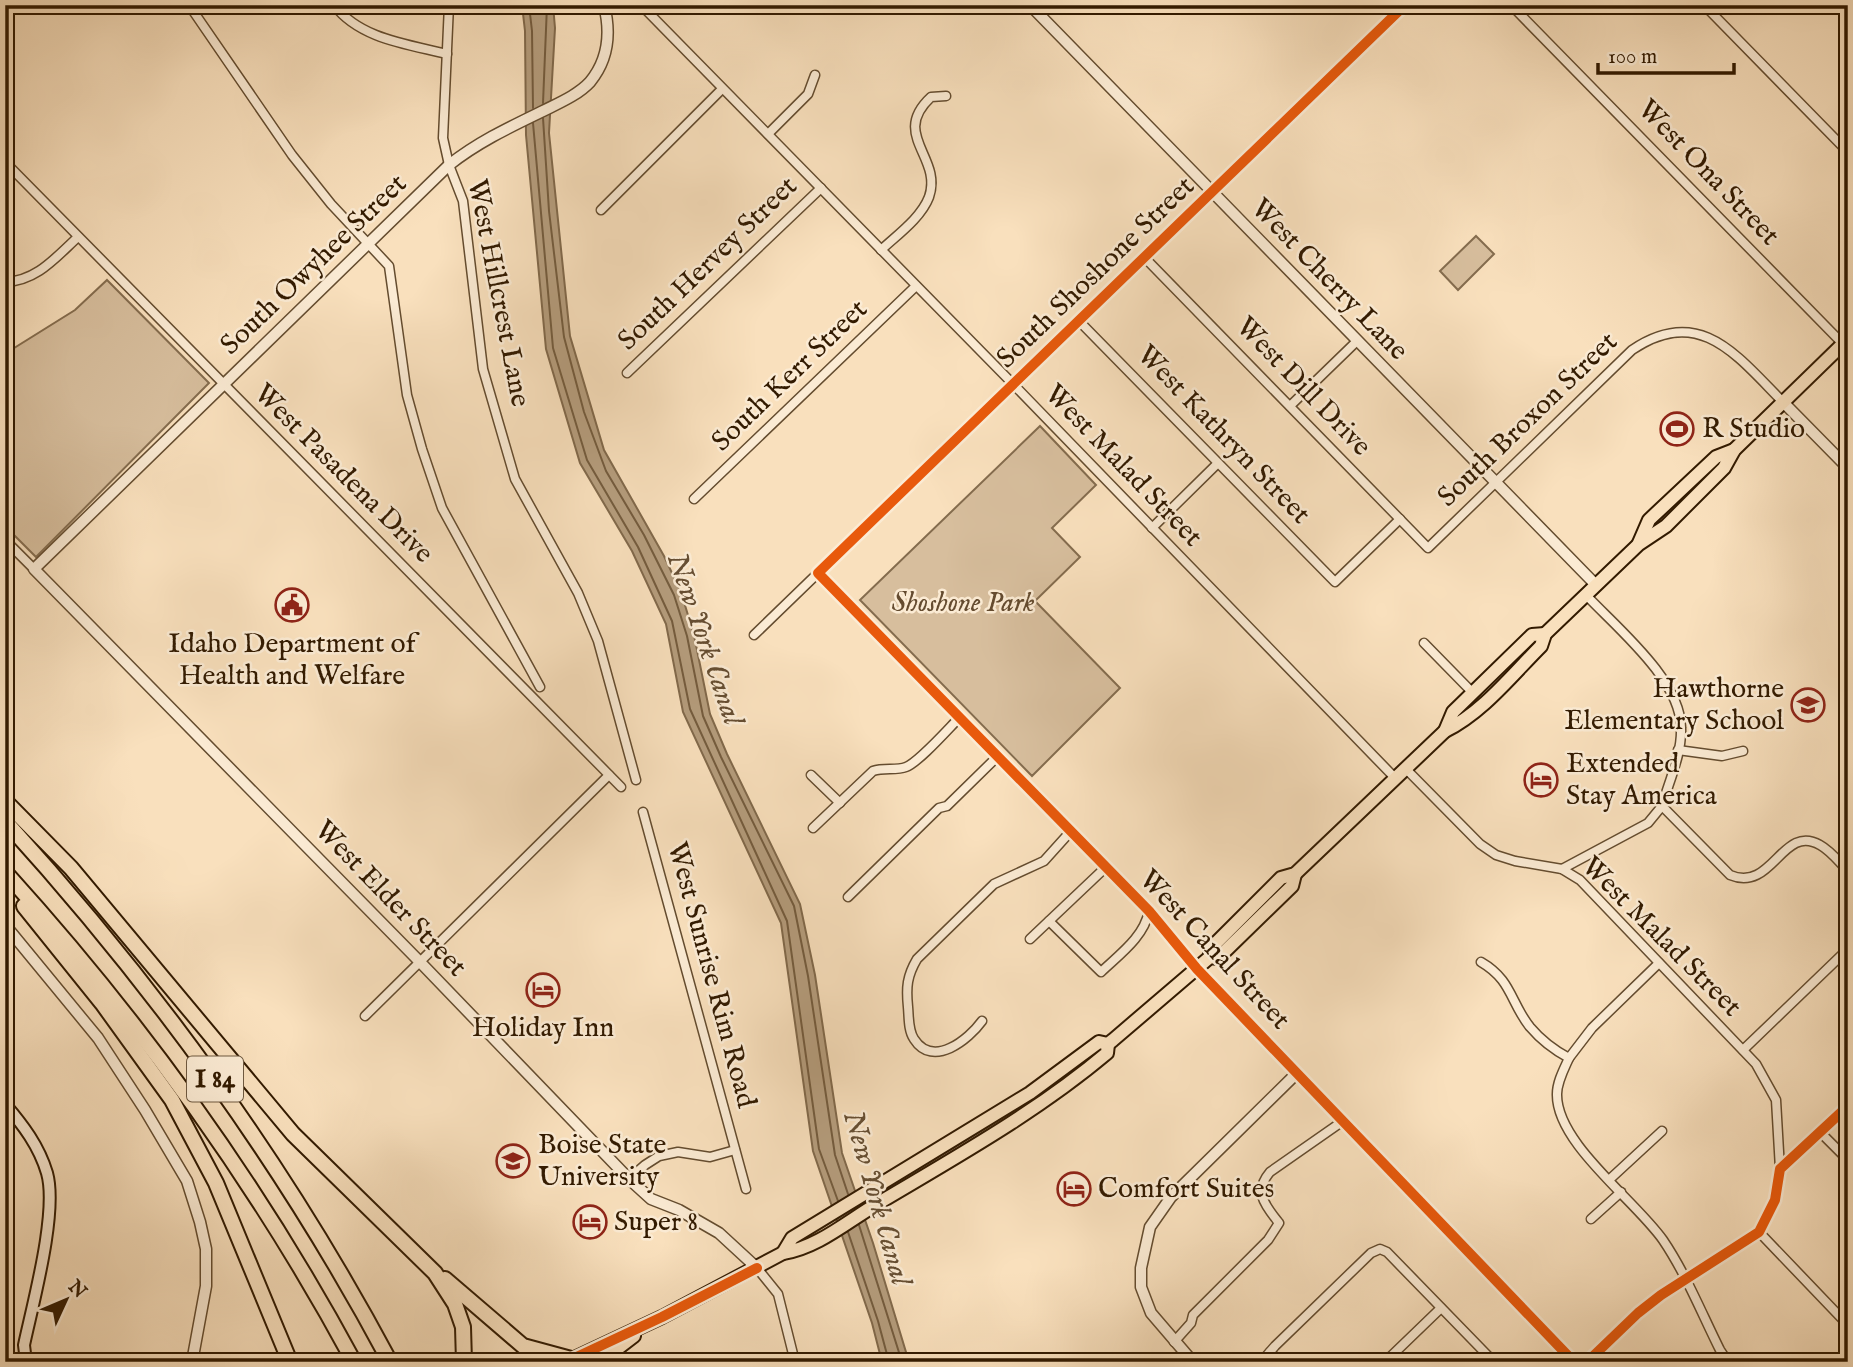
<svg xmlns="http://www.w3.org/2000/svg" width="1853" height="1367" font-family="'IM FELL English',serif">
  <rect width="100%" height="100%" fill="#f9e0bd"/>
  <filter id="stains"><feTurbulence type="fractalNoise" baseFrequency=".00286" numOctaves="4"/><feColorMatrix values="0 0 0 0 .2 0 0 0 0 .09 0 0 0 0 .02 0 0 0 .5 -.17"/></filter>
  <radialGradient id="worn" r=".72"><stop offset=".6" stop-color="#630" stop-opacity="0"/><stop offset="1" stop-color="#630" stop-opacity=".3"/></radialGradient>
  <g fill="#d7be9d" stroke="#846c4e" stroke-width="2">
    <polygon points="1476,236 1494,254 1458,290 1440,271"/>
    <polygon points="107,280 209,383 36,557 5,526 5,356 11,350 75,310"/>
    <polygon points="1040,426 1096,485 1052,528 1080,557 1035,601 1120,688 1032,776 860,600"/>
    <polygon points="1074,1067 1077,1070 990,1130 877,1197 875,1194"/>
  </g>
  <polygon fill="#b59d7d" stroke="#81694b" stroke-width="2" points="522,5 553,5 555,28 549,133 570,336 604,450 664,556 681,592 694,635 710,714 727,754 800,904 815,975 842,1153 873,1243 909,1362 882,1362 872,1323 813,1151 781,923 683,712 666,624 632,551 580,463 546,349 526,135 525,31"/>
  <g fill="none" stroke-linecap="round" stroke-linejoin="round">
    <g stroke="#745c3e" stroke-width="2">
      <polyline points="529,5 532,31 533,108"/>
      <polyline points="543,103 547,5"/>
      <polyline points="543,118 549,211 564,337 584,412 606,471 644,535 674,595 687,636 703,716 721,757 794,906 808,976 835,1155 848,1194"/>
      <polyline points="533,123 553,348 587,460 638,547 672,621 690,709 787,921 819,1149 838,1201"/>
      <polyline points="859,1225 902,1362"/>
      <polyline points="848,1232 878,1321 889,1362"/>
    </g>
    <defs>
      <g id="minor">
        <polyline points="189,5 292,155 331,204 389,266 407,395 422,449 442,508 540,687"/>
        <path d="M334,5C360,39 407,44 447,54"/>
        <polyline points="449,5 443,138 449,165 463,201 483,369 515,479 578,593 598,641 636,780"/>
        <polyline points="641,5 1013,384 1396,779"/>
        <polyline points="1511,5 1843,344"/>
        <polyline points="1704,5 1848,152"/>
        <polyline points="768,134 808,94 815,75"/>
        <polyline points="5,162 621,787"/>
        <polyline points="601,210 722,89"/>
        <path d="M881,250C897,235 921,218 929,197C943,157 890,135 931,97L946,96"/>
        <path d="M1144,257L1428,548L1632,350C1700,304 1737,356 1783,402"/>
        <path d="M5,282C37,281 56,257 78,237"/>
        <polyline points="1079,321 1335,582 1400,519"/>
        <polyline points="627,373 821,188"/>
        <polyline points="1290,406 1357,341"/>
        <polyline points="694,499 916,286"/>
        <polyline points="1152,528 1218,463"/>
        <polyline points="5,540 34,569"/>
        <path d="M1586,595C1617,628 1681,680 1681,728C1682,754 1669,781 1662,806L1730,875C1773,893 1782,823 1820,845C1831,851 1839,862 1848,871"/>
        <polyline points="754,635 1405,5"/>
        <polyline points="1424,643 1472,692"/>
        <polyline points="1678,750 1722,756 1743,751"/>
        <polyline points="1406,769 1480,844 1496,855 1515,861 1562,869 1580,880 1756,1064 1776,1100 1780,1169"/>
        <polyline points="811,775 840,803"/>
        <polyline points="643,812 746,1189"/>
        <path d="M813,828L873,771C884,767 896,771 906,767C919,762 948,729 960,717"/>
        <polyline points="1562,869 1648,823 1662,806"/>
        <polyline points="848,897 939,808 947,806 998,756"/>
        <path d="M1049,921L1101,972C1120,954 1144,937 1149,911"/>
        <polyline points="1030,939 1106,867"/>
        <path d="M1481,962C1512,980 1510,1002 1530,1027C1541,1040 1554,1050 1569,1058C1564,1069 1557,1082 1557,1094C1556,1143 1635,1200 1663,1240C1686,1274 1702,1314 1720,1350L1728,1362"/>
        <polyline points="365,1016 609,775"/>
        <path d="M982,1021C969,1039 933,1069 914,1039C908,1030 909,1017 908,1007C906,987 907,976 917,959L994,884L1044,861L1071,831"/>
        <polyline points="1743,1050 1848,949"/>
        <polyline points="1569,1058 1592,1028 1659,963"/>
        <polyline points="1820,1132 1848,1160"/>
        <polyline points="629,1179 645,1165 659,1156 678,1152 710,1157 735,1150"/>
        <polyline points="1610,1179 1662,1131"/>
        <polyline points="1591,1219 1621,1192"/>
        <polyline points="1759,1232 1848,1325"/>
        <polyline points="757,1268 778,1294 795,1362"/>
        <path d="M1174,1342L1191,1323L1193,1315L1268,1240L1279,1223C1265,1205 1253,1192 1270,1172L1343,1121"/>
        <polyline points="1270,1352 1280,1362"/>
        <polyline points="1261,1362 1275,1346 1371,1253 1380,1249 1387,1252 1494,1362"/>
        <polyline points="1385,1362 1441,1308"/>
      </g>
      <g id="tertiary">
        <path d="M604,5C611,33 609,59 590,82C578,95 559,103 543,111C510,127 478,142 449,165L34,569L420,962L629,1179L651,1199L679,1210L719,1233L757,1268"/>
        <polyline points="1030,5 1596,585"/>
        <polyline points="1783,402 1848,468"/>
        <polyline points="818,573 1149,911 1197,969 1574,1362"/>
        <polyline points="5,925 98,1038 145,1110 187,1181 200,1222 206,1249 206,1286 192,1362"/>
        <polyline points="1193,1362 1151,1313 1141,1287 1141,1268 1150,1227 1171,1197 1297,1073"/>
        <polyline points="1587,1362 1638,1313 1661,1295 1759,1232 1775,1200 1780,1169 1848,1106"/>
      </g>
      <path id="secondary" d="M5,1104C23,1125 39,1146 47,1173C58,1212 33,1303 24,1345L26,1362"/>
      <g id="primary">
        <polyline points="1639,543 1649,520 1716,457 1734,450"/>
        <polyline points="1445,731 1453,712 1532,635 1545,634"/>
        <path d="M1210,957V949L1281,878L1295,874L1445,731C1483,712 1511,676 1541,646L1545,634L1639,544L1666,526L1724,468L1734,450L1848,339"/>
        <polyline points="783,1253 792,1238 1030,1093 1099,1042 1108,1044 1113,1040 1210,957 1218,958 1292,886 1295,874"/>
        <path d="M566,1362L662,1317L783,1253C817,1248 848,1221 877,1204C956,1157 1037,1112 1107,1053L1108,1044"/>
        <polyline points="600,1362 634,1336"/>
      </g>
      <g id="motorway">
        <polyline points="5,801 71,868 293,1134 435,1273 455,1304 463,1327 464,1362"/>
        <path d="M5,821C155,986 285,1165 390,1362"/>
        <path d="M5,872C140,1021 258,1184 354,1362"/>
        <polyline points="24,906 102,1003 172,1100 216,1183 290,1362"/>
        <polyline points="445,1279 523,1346 571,1359"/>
      </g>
    </defs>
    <use href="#minor" stroke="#644c2f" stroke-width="11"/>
    <use href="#tertiary" stroke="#644c2f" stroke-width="13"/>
    <use href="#secondary" stroke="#321a00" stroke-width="14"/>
    <use href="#primary" stroke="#321a00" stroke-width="16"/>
    <use href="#motorway" stroke="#321a00" stroke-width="18"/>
    <use href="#minor" stroke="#fbebd4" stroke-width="8"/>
    <use href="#tertiary" stroke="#fbebd4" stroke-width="10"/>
    <use href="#secondary" stroke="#fbebd4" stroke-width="10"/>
    <use href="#primary" stroke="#f9e0bd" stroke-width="12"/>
    <use href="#motorway" stroke="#f9e0bd" stroke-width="14"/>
    <defs>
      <g id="cycleway">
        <polyline points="1405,5 818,573 1149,911 1197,969 1574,1362"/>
        <polyline points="566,1362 662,1317 757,1268"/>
        <polyline points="1587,1362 1638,1313 1661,1295 1759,1232 1775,1200 1780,1169 1848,1106"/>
      </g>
    </defs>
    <use href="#cycleway" stroke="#fbebd4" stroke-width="15"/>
    <use href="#cycleway" stroke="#e8590c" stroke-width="10"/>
  </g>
  <defs>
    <symbol id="stadium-ring" viewBox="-11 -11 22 22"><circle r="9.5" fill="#fbebd4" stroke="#8f2418" stroke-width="1.5"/><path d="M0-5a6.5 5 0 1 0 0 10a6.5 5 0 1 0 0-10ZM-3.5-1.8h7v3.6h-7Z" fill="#8f2418"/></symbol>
    <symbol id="civic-ring" viewBox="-11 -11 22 22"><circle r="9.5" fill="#fbebd4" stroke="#8f2418" stroke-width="1.5"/><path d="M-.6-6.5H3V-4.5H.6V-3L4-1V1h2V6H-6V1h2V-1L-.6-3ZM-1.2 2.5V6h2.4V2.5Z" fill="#8f2418"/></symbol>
    <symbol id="school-ring" viewBox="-11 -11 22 22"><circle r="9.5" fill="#fbebd4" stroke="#8f2418" stroke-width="1.5"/><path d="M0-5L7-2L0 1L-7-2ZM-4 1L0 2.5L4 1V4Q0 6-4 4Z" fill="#8f2418"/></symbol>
    <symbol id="hotel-ring" viewBox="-11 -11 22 22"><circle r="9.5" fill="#fbebd4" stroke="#8f2418" stroke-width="1.5"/><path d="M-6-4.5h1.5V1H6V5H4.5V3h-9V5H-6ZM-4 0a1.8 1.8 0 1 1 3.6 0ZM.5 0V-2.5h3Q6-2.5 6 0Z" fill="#8f2418"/></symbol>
    <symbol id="university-ring" viewBox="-11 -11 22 22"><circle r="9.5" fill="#fbebd4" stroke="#8f2418" stroke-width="1.5"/><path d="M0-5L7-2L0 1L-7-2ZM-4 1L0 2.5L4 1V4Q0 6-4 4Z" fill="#8f2418"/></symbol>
  </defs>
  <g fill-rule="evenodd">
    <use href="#stadium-ring" x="1658" y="410" width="38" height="38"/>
    <use href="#civic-ring" x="273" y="586" width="38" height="38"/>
    <use href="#school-ring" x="1789" y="686" width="38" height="38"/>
    <use href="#hotel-ring" x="1522" y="761" width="38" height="38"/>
    <use href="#hotel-ring" x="524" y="971" width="38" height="38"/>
    <use href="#university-ring" x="494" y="1142" width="38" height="38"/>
    <use href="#hotel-ring" x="1055" y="1170" width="38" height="38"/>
    <use href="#hotel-ring" x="571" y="1203" width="38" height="38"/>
  </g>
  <g text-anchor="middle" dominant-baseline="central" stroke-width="5" stroke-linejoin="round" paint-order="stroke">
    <rect fill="#fbebd4" stroke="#6e5940" stroke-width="2" x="187" y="1056.5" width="56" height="45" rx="5"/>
    <g font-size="26" font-weight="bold" fill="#321a00">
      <text x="215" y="1079">I 84</text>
    </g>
    <g font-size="28" fill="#321a00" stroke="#fbebd4">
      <text transform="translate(1708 173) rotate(46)">West Ona Street</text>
      <text transform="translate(708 264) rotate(-44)">South Hervey Street</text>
      <text transform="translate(314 265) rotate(-44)">South Owyhee Street</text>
      <text transform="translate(1096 273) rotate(-44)">South Shoshone Street</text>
      <text transform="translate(1329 280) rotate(46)">West Cherry Lane</text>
      <text transform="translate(498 293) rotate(79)">West Hillcrest Lane</text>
      <text transform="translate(790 376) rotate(-44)">South Kerr Street</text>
      <text transform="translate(1303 387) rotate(46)">West Dill Drive</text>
      <text transform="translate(1528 420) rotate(-44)">South Broxon Street</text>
      <text transform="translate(1223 435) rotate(46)">West Kathryn Street</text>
      <text transform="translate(1123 466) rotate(46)">West Malad Street</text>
      <text transform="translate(343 474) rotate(45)">West Pasadena Drive</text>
      <text transform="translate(390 899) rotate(46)">West Elder Street</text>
      <text transform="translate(1661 937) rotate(45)">West Malad Street</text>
      <text transform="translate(1214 950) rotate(47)">West Canal Street</text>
      <text transform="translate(711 975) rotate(75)">West Sunrise Rim Road</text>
    </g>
    <g font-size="28" fill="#321a00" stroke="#fbebd4" text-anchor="start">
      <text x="1702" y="429">R Studio</text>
      <text x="292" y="644" text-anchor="middle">Idaho Department of<tspan x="292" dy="32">Health and Welfare</tspan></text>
      <text x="1784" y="689" text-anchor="end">Hawthorne<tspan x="1784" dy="32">Elementary School</tspan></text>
      <text x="1566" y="764">Extended<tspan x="1566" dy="32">Stay America</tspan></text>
      <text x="543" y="1028" text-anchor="middle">Holiday Inn</text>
      <text x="538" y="1145">Boise State<tspan x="538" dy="32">University</tspan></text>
      <text x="1098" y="1189">Comfort Suites</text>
      <text x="614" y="1222">Super 8</text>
    </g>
    <g font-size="28" font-style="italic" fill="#644b2f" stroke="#fbebd4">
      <text x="963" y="603">Shoshone Park</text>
    </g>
    <g font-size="30" font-style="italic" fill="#664e32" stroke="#fbebd4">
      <text transform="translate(704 639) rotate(71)">New York Canal</text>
      <text transform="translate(876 1198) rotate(74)">New York Canal</text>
    </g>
  </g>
  <rect width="1853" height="1367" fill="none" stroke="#f9e0bd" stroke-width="28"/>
  <rect x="7" y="7" width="1839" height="1353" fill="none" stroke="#321a00" stroke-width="3.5"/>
  <rect x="14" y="14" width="1825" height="1339" fill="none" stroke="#321a00" stroke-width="2"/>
  <g transform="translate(66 1300) rotate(46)" stroke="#fbebd4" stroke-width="5" paint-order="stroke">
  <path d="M0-5L12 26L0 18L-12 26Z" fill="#321a00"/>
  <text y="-10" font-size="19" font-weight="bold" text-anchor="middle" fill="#321a00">N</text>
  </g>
  <path d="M1598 63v10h136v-10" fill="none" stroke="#321a00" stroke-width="3.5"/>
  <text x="1608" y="63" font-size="21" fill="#321a00" stroke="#fbebd4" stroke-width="5" paint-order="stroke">100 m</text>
  <rect width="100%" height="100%" filter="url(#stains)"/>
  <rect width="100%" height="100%" fill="url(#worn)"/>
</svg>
